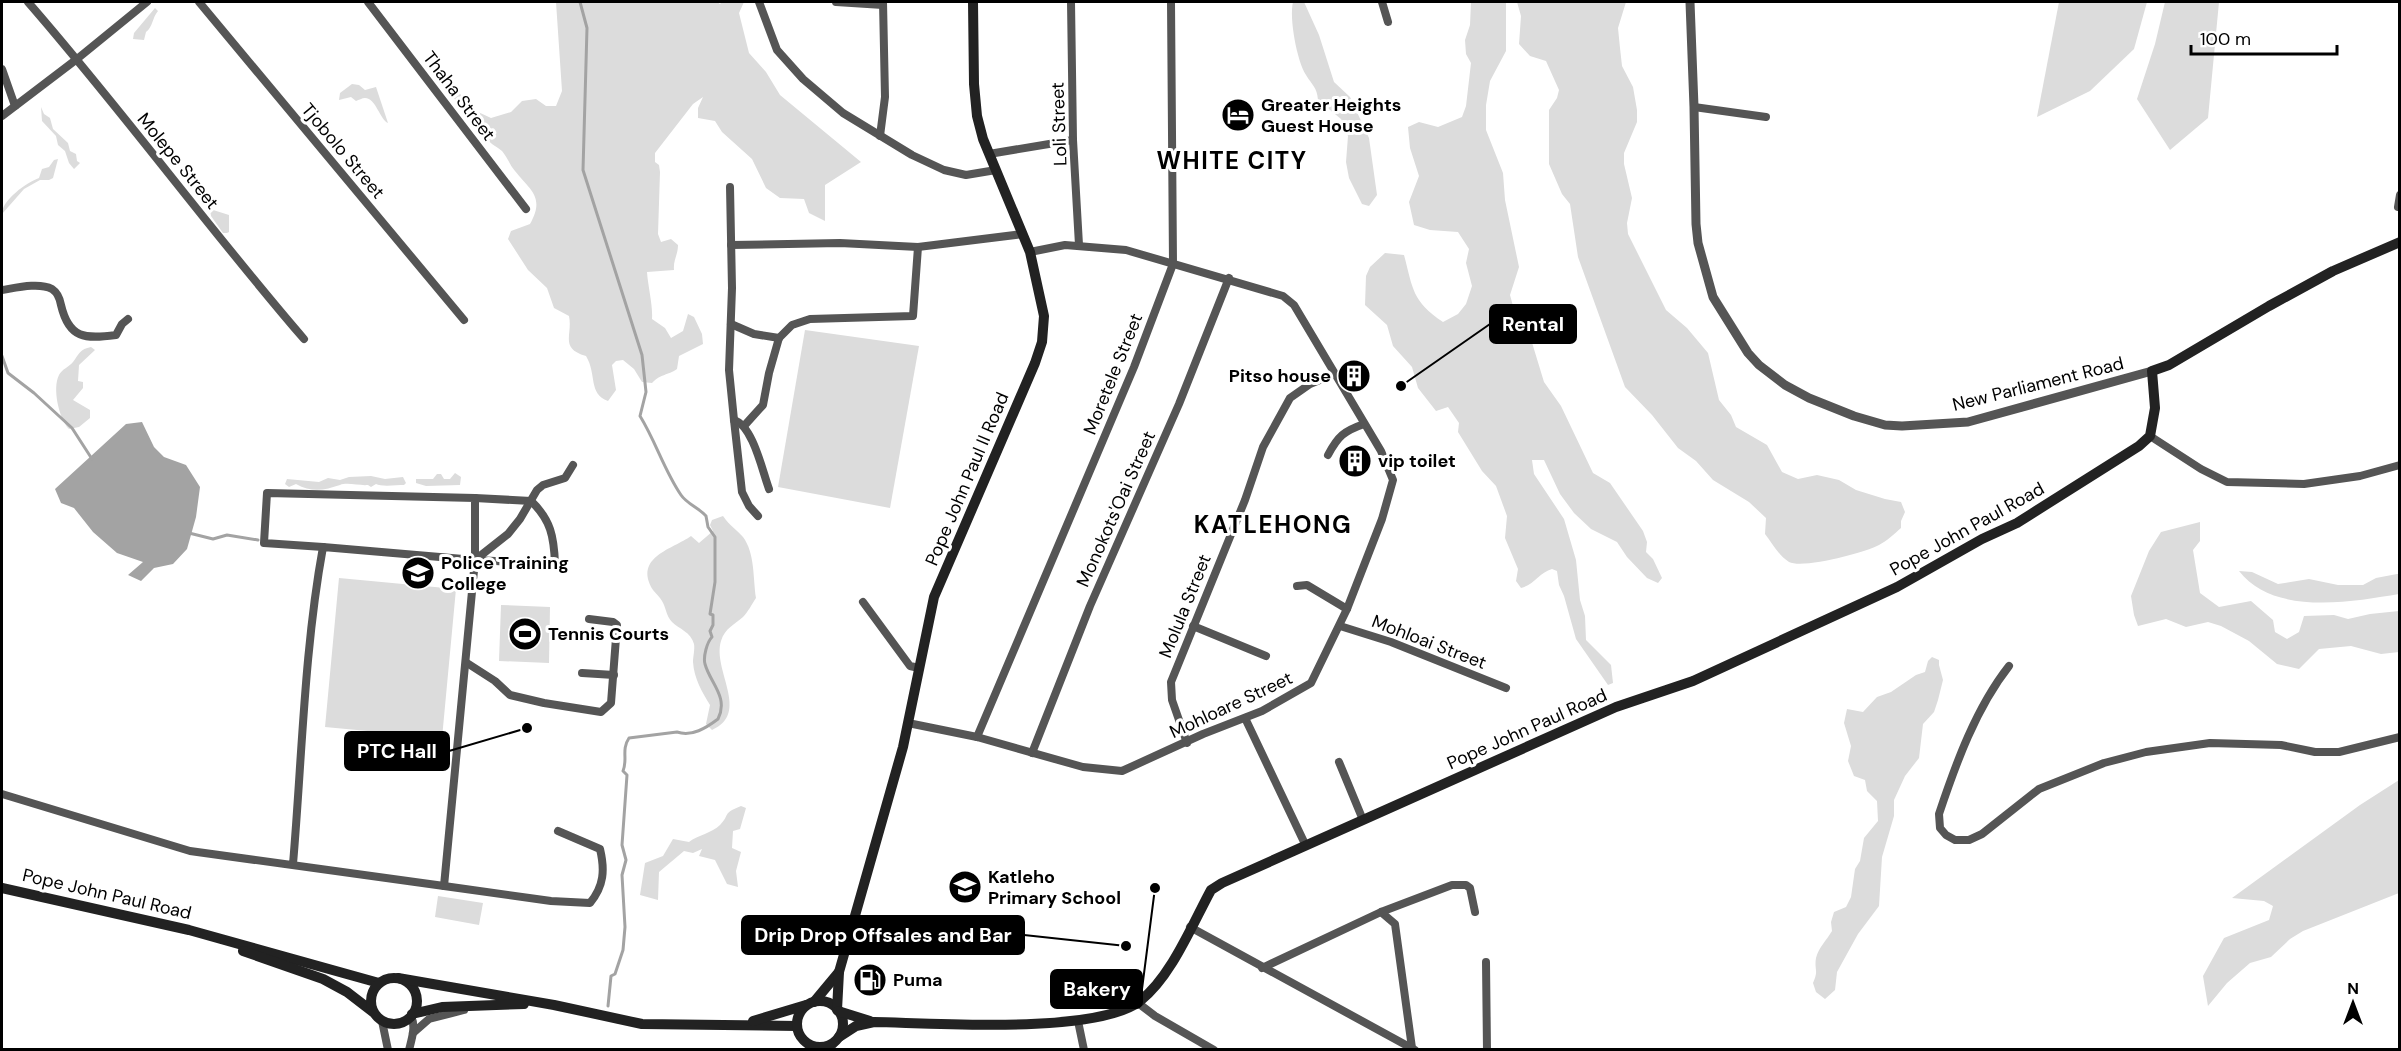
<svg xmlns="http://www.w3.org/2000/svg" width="2401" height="1051" font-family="'DM Sans',sans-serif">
  <rect width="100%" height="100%" fill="#fff"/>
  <g fill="#dcdcdc">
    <path d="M556,2H717L720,4L722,2H744L739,13L749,53L766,72L780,95L861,162L825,185V221L809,213L804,199L780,198L766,188L752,159L722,132L715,121L698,118V108L703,97L693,104L655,153V162L659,165L660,172L658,234L661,242L671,239L678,245C678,255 673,260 674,270L647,272C648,287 653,305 652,319L665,328L671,338L683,331L688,314L694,317L702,334L703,344L679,356L677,369C667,376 662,373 652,383L642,382L634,369L623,360L616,361L612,365L616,390L608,401C588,394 597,374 586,356C559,348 573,335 569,316L554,308L547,288L528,270L508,239L511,231L530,224C545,197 531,191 515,171C510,165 507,157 502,151C495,145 489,144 485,135L441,83V77L446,79L476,111L491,118L511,112L522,101L536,99L546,106H556L562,91Z"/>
    <path d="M1293,2H1304L1319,35L1334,82L1350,97L1369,138L1377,195L1369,206L1362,204L1349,178L1346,162L1348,136L1341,119L1318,100C1317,87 1312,85 1306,75C1297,61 1289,18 1293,2Z"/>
    <path d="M1471,2H1506V51L1490,81L1486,105V130L1503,173L1505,200L1519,267L1510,295L1516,317L1530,336L1544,382L1561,406L1593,473L1610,483L1643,531L1647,542L1646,552L1653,559L1662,578L1658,583L1647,578L1627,557L1617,542L1591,529L1574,513L1560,494L1544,460H1532L1534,474L1564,519L1576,560L1580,600L1585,616L1586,640L1611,665L1613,683L1608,685L1576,639L1564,596L1559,585L1557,571L1552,569C1540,572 1534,585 1521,588L1516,581L1518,569L1505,538L1507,516L1496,486L1482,471L1458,432L1459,423L1448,407L1436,411L1418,388L1412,367L1393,346L1387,325L1365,305L1366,276L1370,267L1385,253L1404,255C1413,289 1412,301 1443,322L1458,314L1466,304L1472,286L1466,263L1469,249L1458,232L1430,230L1414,225L1409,202L1419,176L1410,148L1408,127L1419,122L1438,127L1462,117L1466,106L1471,63L1466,54L1465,40L1470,25Z"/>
    <path d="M1517,2H1626L1618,28L1620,48L1622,66L1633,87L1637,110V122L1624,153V164L1632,198L1627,223L1628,234L1666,310L1687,328L1708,353L1719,400L1731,415L1736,427L1767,445L1782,472L1798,479L1817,475L1839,480L1856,490L1885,499L1901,502L1905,512L1901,521V528C1894,534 1887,541 1879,545C1864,553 1803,569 1789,562C1779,556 1772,543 1765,534L1766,518L1749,502L1713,480L1696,461L1678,448L1652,415L1625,387L1578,257L1570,204L1562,194L1549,164V110L1557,98L1559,90L1546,61L1530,56L1519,44L1521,16Z"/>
    <polygon points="2059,2 2147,2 2134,49 2090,91 2037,117"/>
    <polygon points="2165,2 2219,2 2208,118 2170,150 2137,99 2155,44"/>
    <path d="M155,8L158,11C152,18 153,27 146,32L144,40L133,39L134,33Z"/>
    <path d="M352,84L359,85L365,90L376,87L388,123C380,120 376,98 365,98C362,98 359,100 356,101L351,97L339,100L340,93Z"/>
    <polygon points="41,107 44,114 50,118 53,129 68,143 70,151 76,154 77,161 80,163 74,169 69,163 65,151 58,145 56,136 42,121"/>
    <path d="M58,159L53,178L49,180H40L24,189L2,214C1,201 27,182 39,178L42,169L49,167L54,160Z"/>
    <polygon points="210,209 229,215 229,232 227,233 223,233 211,216"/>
    <polygon points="805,330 919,346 890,508 778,487"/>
    <path d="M91,347L95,350L79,365L78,381L83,382V388L73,400L90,410V418L79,427L69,429C59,419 52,388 59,375C62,369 69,367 73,362C79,354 80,349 91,347Z"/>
    <polygon points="455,473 461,477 460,485 426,486 416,483 416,479 433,479 437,474 441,474 444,479 450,479"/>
    <path d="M371,476L385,479L403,477L406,483L404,485C397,485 381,487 376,484L371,487L368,485C360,486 347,482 340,485C325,490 312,493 296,484L289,487L285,484L287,479L319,482L328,478L340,480L349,477Z"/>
    <path d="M723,516C730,526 736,529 743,537C755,553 753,578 756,598C752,604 748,612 743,617C734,625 725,628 721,641C712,670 751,713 712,730L706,724L710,705C702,692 694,678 693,662C693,657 695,649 694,644C691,632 679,629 672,622C666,616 666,607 662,601C660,597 656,594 653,590C633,557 673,549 691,536L699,543L713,531L710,525L712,520Z"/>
    <polygon points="2200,522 2200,541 2193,550 2200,593 2219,607 2251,601 2273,620 2275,632 2287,639 2299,632 2304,616 2334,615 2348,619 2370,614 2399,611 2399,652 2381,654 2351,646 2319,649 2299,669 2277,664 2249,641 2221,626 2208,622 2186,627 2166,619 2138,626 2134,615 2131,596 2149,551 2161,532"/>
    <path d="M2239,571L2252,572L2278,584L2309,579L2338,585H2363L2376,578L2397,574H2399V594C2351,602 2274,616 2239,571Z"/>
    <polygon points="339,578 456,589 442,738 325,727"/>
    <polygon points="501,605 550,607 549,663 499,661"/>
    <path d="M1932,657L1939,660V665L1943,680L1938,700L1934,712L1923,724L1919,758L1905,776L1894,800V816L1882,857L1879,906L1858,934L1837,972L1835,990L1825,999L1816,992L1813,983C1819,970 1814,970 1816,958C1819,947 1826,941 1832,931L1831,922L1834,912L1846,907L1851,897L1855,869L1860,861L1864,838L1878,821L1877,801L1867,791L1865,780L1854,776L1848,761L1851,746L1844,723L1847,709L1863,712L1877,697L1891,692L1916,675L1925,672L1928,661Z"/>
    <polygon points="2399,780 2399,893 2303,931 2290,939 2271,957 2250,963 2227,983 2208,1006 2203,976 2224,938 2269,920 2273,906 2264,901 2232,898 2360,805"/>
    <path d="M741,806L746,808L740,829L733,831L732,848L741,852L736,871L738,887L727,884L715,860L699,856L702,849L693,853L684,851L659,872L658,900L640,895L645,863L663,856L673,839L689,842C698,835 712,833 720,825C731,814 721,814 741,806Z"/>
    <polygon points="438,896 483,903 479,925 435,917"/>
  </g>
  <polygon fill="#a3a3a3" points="142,422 154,447 164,457 186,465 200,487 196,517 187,549 173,564 154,568 141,581 128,575 143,562 117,553 93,532 74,508 61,503 55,489 126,424"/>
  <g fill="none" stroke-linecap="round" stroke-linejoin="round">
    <g stroke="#a3a3a3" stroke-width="3">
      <path d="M580,2L587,28L583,170L642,355L646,392L640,416C656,442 664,470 681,495C687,504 699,508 706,516L708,527L715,537V582L710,614L713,615V625L710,631L712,637C707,642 703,657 705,664C710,683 729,697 718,719C706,728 692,737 677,732L629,738C621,750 628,759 623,771L627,775L622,845L626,860L622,875L625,927L623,950L615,974L611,976L608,1006"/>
      <polyline points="2,356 8,373 34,393 72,428 92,459"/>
      <polyline points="189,533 213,539 227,535 258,540"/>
    </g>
    <g stroke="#555" stroke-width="8">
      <path d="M28,2C123,111 209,229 304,339"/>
      <polyline points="199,2 464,320"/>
      <polyline points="368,2 526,209"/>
      <polyline points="759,2 777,50 803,79 843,113 912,155 944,170 966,175 996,170"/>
      <polyline points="836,2 883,5"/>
      <polyline points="1071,2 1073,140 1079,245"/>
      <polyline points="1382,2 1388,22"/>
      <polyline points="2,69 15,106"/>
      <polyline points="1694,107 1766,117"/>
      <polyline points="2,116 77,59 147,2"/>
      <polyline points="880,136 885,97 883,2"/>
      <polyline points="989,154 1073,140"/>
      <polyline points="730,187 732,288 729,370 734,420 742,492 749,506 758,516"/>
      <polyline points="2398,207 2400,195"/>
      <polyline points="731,245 840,243 918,247 1023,234"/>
      <path d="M2,290C15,288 39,282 52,289C58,293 60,299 61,305C69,339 85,339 116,335L122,324L128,319"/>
      <polyline points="731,324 754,334 779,338"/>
      <path d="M734,420C753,426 762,470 769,489"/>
      <polyline points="744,426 763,405 769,373 779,338 792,325 810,319 913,316 918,247"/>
      <polyline points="2150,436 2201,469 2227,482 2304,484 2360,476 2400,465"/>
      <path d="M1328,455C1338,436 1344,431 1364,424"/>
      <path d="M475,498L531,501C551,520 554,537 555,564L475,560"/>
      <polyline points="323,547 264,543 267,493 475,498 475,560"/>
      <polyline points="475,560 508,534 520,519 537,490 543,485 565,478 573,465"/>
      <polyline points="1297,586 1307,585 1347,609"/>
      <polyline points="863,602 910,666 919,668"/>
      <polyline points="1193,626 1266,656"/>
      <polyline points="1340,626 1391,642 1506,688"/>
      <polyline points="467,663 495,681 510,695 544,703 601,712 611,703 617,625 613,622 589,619"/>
      <path d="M2009,666C1976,708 1956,763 1939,814L1940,828L1946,835L1955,840H1969L1982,834L2039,789L2104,763L2146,752L2210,743L2281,745L2315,752H2339L2400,737"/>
      <polyline points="582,673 614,675"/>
      <polyline points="1245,718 1305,844"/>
      <polyline points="908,723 977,737 1083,767 1122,771 1203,734 1262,711 1311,683 1347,609 1382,519 1393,480 1381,451 1294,305 1283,296 1126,250 1065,245 1030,252"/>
      <polyline points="977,737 1134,367 1173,264 1171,2"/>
      <polyline points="1187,743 1172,700 1171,682 1245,500 1263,447 1290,398 1310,384 1334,374"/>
      <polyline points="1032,753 1090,606 1179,404 1229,278"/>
      <polyline points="1339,762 1363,820"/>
      <path d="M2,794L190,851L444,886L475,560L323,547C304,651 302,759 293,864"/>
      <path d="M444,886L551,901L590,903C604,886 605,870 600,849L558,831"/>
      <polyline points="1381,912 1395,924 1412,1048"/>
      <polyline points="1190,927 1415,1050"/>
      <polyline points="1486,962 1487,1050"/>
      <polyline points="1262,968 1381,912 1452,885 1466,885 1470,888 1475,912"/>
      <polyline points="1138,1003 1155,1016 1214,1050"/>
      <polyline points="382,1021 388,1050"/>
      <polyline points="1078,1021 1084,1050"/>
      <polyline points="413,1033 429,1019 464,1010"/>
      <polyline points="807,1044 812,1050"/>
      <path d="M409,1050C412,1038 416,1026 411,1016"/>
      <polyline points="829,1050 835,1042"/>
    </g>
    <polyline stroke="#555" stroke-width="9" points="1690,2 1694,107 1696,224 1698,243 1713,297 1748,353 1759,365 1785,385 1809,398 1854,416 1885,425 1902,426 1968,422 2152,371"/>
    <g stroke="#222" stroke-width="10">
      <polyline points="2,888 189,930 379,983"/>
      <polyline points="243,951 323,979 347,992 373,1012"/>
      <circle cx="394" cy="1001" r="23"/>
      <polyline points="398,978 554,1005 642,1024 797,1026"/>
      <circle cx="820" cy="1024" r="23"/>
      <polyline points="814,1002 839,972"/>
      <polyline points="837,1010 839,972 903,747 934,597 1035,363 1042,342 1044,316 1030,252 983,139 977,116 974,84 973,2"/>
      <polyline points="838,1011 870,1021"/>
      <polyline points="412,1014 442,1007 524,1004"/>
      <polyline points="753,1021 806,1005"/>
      <path d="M839,1037L856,1026L874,1022C932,1023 1096,1035 1140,1001C1171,977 1192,925 1211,890L1222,883L1616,707L1693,681L1897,587L1982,539L2017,523L2139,446L2150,436L2155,408L2152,371L2169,365L2269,306L2333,271L2400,242"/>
    </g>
  </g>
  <defs>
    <symbol id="hotel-disc" viewBox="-11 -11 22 22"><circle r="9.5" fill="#000" stroke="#fff"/><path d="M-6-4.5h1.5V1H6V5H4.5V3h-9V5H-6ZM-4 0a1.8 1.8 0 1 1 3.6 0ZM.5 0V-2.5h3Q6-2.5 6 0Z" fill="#fff"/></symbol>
    <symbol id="building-disc" viewBox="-11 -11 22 22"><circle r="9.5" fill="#000" stroke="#fff"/><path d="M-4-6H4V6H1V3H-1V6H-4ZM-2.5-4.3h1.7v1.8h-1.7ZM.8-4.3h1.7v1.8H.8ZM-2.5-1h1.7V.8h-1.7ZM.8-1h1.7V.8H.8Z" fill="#fff"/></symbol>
    <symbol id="university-disc" viewBox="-11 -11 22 22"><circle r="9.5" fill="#000" stroke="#fff"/><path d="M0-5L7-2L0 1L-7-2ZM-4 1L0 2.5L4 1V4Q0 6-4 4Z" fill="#fff"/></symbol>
    <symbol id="stadium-disc" viewBox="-11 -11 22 22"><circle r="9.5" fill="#000" stroke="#fff"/><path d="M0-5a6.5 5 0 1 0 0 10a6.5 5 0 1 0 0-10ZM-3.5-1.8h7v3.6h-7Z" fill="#fff"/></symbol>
    <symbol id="school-disc" viewBox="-11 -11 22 22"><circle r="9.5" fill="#000" stroke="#fff"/><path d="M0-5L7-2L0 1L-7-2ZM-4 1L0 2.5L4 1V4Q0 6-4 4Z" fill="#fff"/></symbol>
    <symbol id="fuel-disc" viewBox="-11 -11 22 22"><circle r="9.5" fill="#000" stroke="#fff"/><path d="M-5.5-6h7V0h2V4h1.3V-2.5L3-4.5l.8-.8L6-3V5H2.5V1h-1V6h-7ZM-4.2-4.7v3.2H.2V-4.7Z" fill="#fff"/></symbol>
  </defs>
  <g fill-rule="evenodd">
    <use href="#hotel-disc" x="1219" y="96" width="38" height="38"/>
    <use href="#building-disc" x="1335" y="357" width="38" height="38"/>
    <use href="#building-disc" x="1336" y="442" width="38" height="38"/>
    <use href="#university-disc" x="399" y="554" width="38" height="38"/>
    <use href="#stadium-disc" x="506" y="615" width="38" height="38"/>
    <use href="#school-disc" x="946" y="868" width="38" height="38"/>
    <use href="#fuel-disc" x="851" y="961" width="38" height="38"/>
  </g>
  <g text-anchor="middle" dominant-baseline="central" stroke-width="6" stroke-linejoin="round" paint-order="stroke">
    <g font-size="18" fill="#000" stroke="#fff">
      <text transform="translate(459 96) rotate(53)">Thaha Street</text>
      <text transform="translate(1059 124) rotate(-92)">Loli Street</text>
      <text transform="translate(343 151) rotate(50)">Tjobolo Street</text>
      <text transform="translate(178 161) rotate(51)">Molepe Street</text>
      <text transform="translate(1113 374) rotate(-68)">Moretele Street</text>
      <text transform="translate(2038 384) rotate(-14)">New Parliament Road</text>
      <text transform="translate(967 479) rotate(-67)">Pope John Paul II Road</text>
      <text transform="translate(1116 509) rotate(-66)">Monokots'Oai Street</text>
      <text transform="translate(1967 529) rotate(-29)">Pope John Paul Road</text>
      <text transform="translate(1185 606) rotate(-68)">Molula Street</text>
      <text transform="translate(1429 642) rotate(21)">Mohloai Street</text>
      <text transform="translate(1231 705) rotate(-25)">Mohloare Street</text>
      <text transform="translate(1527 729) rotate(-24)">Pope John Paul Road</text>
      <text transform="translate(107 894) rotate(13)">Pope John Paul Road</text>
    </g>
    <g font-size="18" font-weight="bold" fill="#000" stroke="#fff" text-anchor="start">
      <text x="1261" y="105">Greater Heights<tspan x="1261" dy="21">Guest House</tspan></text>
      <text x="1331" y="376" text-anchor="end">Pitso house</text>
      <text x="1378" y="461">vip toilet</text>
      <text x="441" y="563">Police Training<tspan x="441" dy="21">College</tspan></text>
      <text x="548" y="634">Tennis Courts</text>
      <text x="988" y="877">Katleho<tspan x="988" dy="21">Primary School</tspan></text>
      <text x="893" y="980">Puma</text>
    </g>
    <g font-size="24" font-weight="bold" letter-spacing="1.5" fill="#000" stroke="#fff">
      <text x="1232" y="160">WHITE CITY</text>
      <text x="1273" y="524">KATLEHONG</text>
    </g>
  </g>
  <path fill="none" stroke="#000" stroke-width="2" d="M1401 386L1490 324M527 728L449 751M1126 946L1024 935M1155 888L1142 989"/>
  <g fill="#000" stroke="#fff" stroke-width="2">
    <circle cx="1401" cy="386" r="6"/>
    <circle cx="527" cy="728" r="6"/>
    <circle cx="1126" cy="946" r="6"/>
    <circle cx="1155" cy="888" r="6"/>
  </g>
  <g fill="#000" stroke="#000" stroke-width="2">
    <rect x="1490" y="305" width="86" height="38" rx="6"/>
    <rect x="345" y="732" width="104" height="38" rx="6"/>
    <rect x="742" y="916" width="282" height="38" rx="6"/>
    <rect x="1051" y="970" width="91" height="38" rx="6"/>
  </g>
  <g font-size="20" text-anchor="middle" font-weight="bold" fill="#fff">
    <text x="1533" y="331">Rental</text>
    <text x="397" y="758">PTC Hall</text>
    <text x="883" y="942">Drip Drop Offsales and Bar</text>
    <text x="1097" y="996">Bakery</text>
  </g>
  <rect width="2401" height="1051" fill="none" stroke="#000000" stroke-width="6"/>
  <g transform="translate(2353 1003)" stroke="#ffffff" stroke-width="4.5" paint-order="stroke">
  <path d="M0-4.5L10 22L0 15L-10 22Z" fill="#000000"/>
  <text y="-9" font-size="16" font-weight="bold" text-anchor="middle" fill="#000000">N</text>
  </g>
  <path d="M2191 45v9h146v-9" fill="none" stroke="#000000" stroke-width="3"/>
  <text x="2200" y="45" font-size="18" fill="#000000" stroke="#ffffff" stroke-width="4.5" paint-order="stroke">100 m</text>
</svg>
